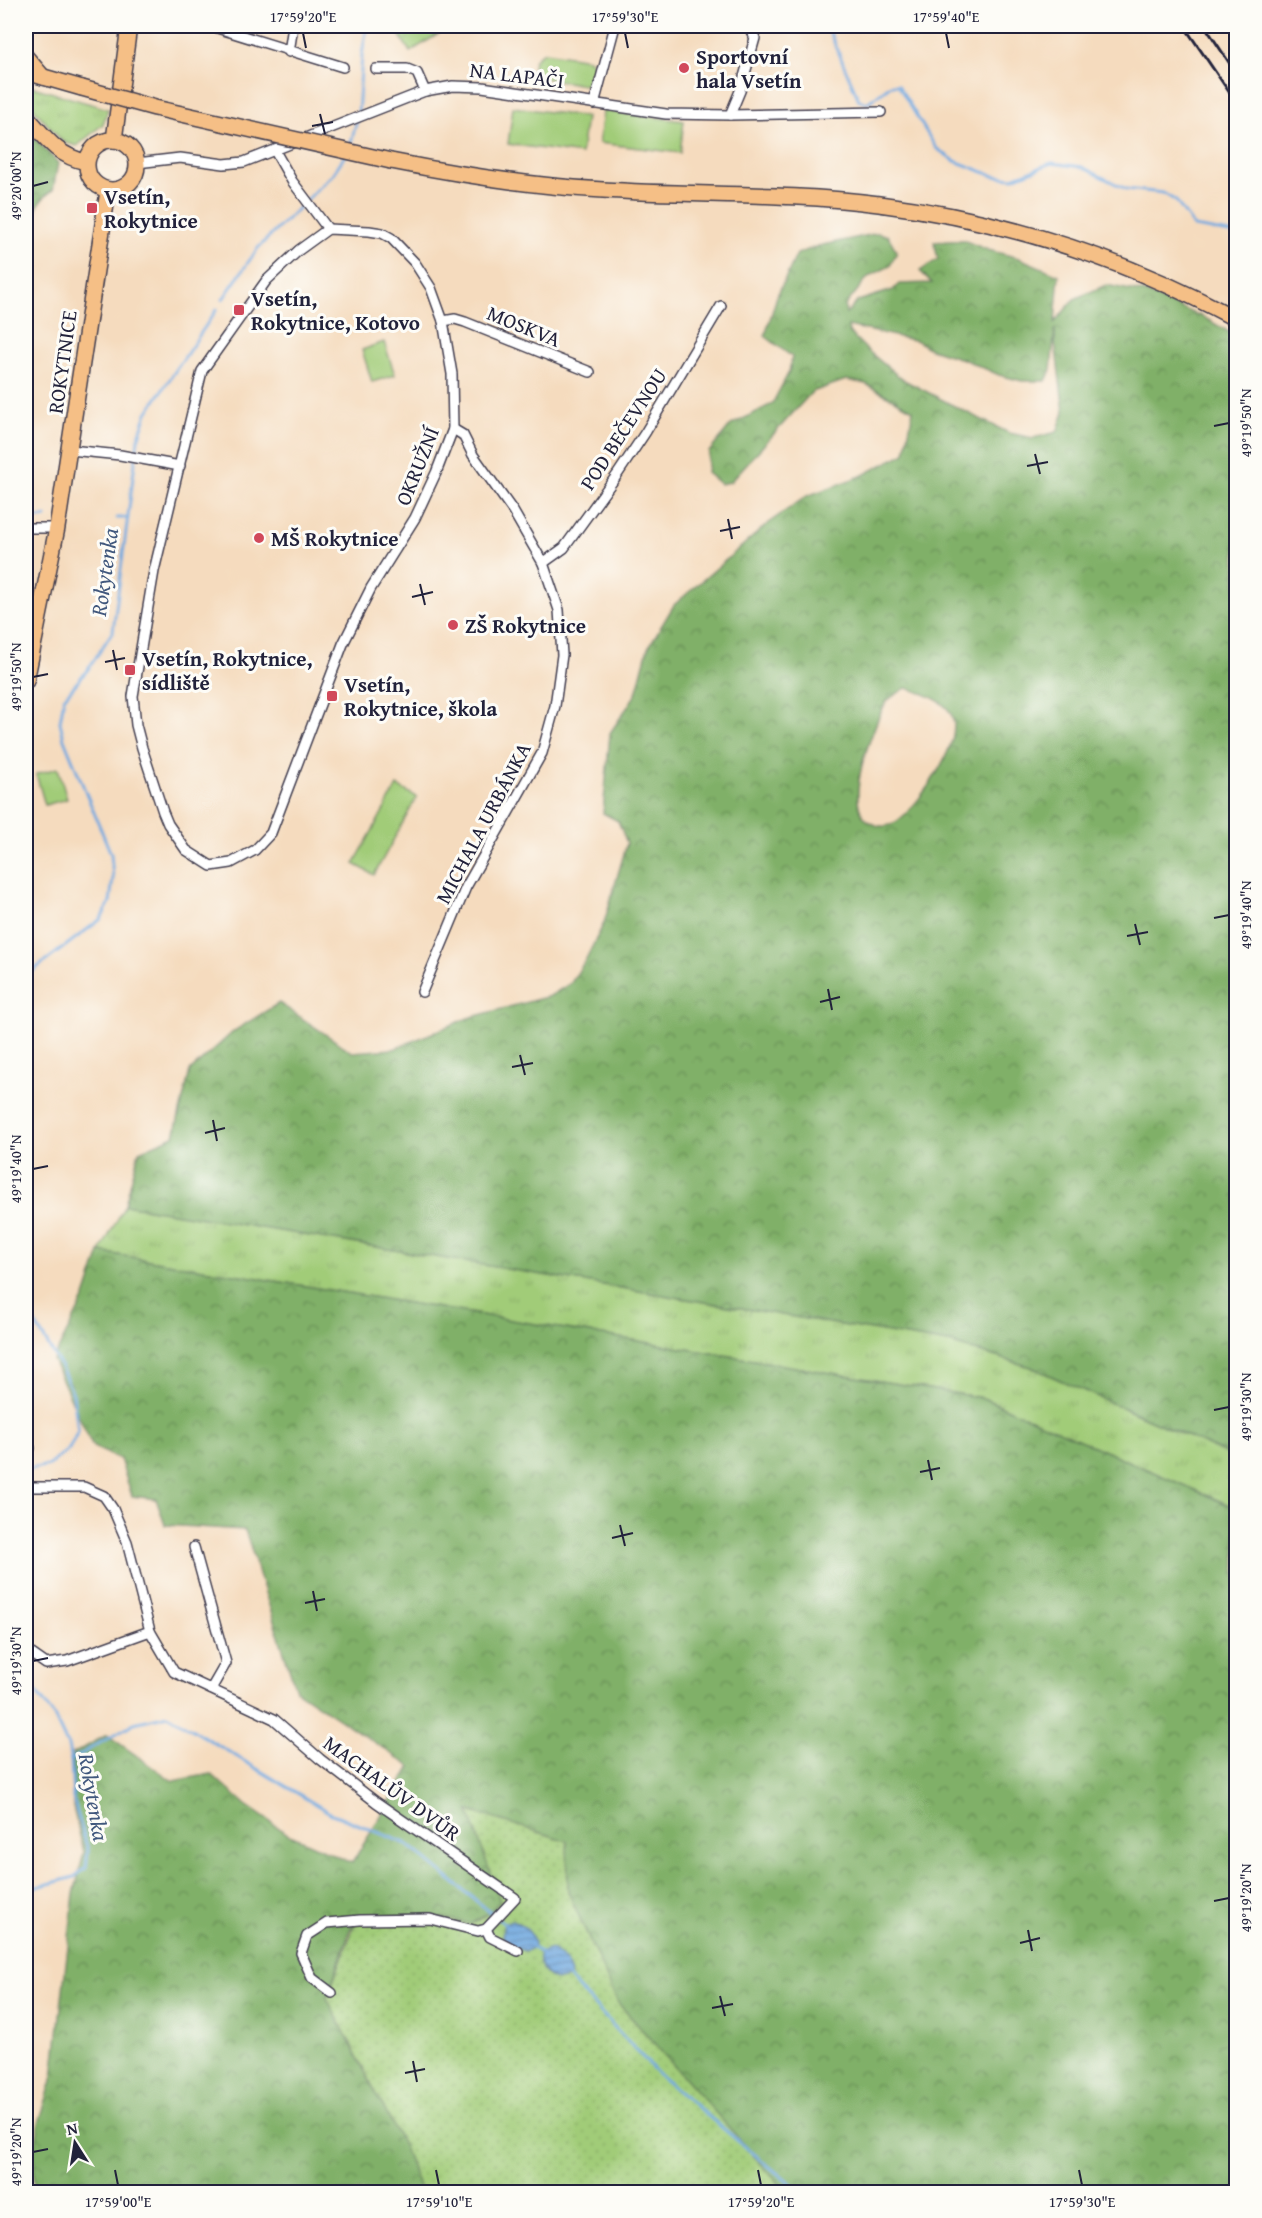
<svg xmlns="http://www.w3.org/2000/svg" width="1262" height="2218" font-family="'Gentium Book Plus',serif">
  <defs>
    <pattern id="grass-tufts" width="24" height="20" patternUnits="userSpaceOnUse" patternTransform="scale(1.5)"><rect width="24" height="20" fill="#a1cc78"/><path d="M3 7l-1-3M5 7V3M7 7l1-3M15 17l-1-3M17 17v-4M19 17l1-3" fill="none" stroke="#8aaf69"/></pattern>
    <pattern id="forest-crowns" width="20" height="18" patternUnits="userSpaceOnUse" patternTransform="scale(1.5)"><rect width="20" height="18" fill="#80b068"/><path d="M2 6a3 3 0 1 1 6 0M12 15a3 3 0 1 1 6 0" fill="none" stroke="#688f57"/></pattern>
    <pattern id="garden-dots" width="8" height="8" patternUnits="userSpaceOnUse" patternTransform="scale(1.5)"><rect width="8" height="8" fill="#a1cc78"/><path d="M2 2h.1M6 6h.1" fill="none" stroke="#8aaf69" stroke-width="1.8" stroke-linecap="round"/></pattern>
    <pattern id="water-rules" width="6" height="5" patternUnits="userSpaceOnUse" patternTransform="scale(1.5)"><rect width="6" height="5" fill="#70a8df"/><path d="M0 2.5h6" fill="none" stroke="#5c88b6"/></pattern>
  </defs>
  <rect width="100%" height="100%" fill="#fdfcf7"/>
  <filter id="ink" filterUnits="userSpaceOnUse"><feTurbulence type="fractalNoise" baseFrequency=".0167" numOctaves="2"/><feDisplacementMap in="SourceGraphic" scale="12" xChannelSelector="R" yChannelSelector="G"/><feConvolveMatrix kernelMatrix="1 2 1 2 8 2 1 2 1" color-interpolation-filters="sRGB"/></filter>
  <filter id="wash" filterUnits="userSpaceOnUse"><feTurbulence type="fractalNoise" baseFrequency=".008" numOctaves="4" result="noise"/><feDisplacementMap in="SourceGraphic" scale="24" xChannelSelector="R" yChannelSelector="G"/><feGaussianBlur stdDeviation="1.35" result="paint"/><feColorMatrix in="noise" values="0 0 0 0 0 0 0 0 0 0 0 0 0 0 0 0 0 1.4 0 .05"/><feComposite in="paint" operator="in"/></filter>
  <g filter="url(#wash)">
    <rect width="100%" height="100%" fill="#f5dbbe"/>
    <g fill="url(#grass-tufts)" stroke="#62775a" stroke-width="1.5">
      <polygon points="394,26 451,26 410,52"/>
      <polygon points="26,85 108,109 103,124 77,146 63,142 26,100"/>
      <polygon points="125,1205 949,1343 1031,1367 1236,1458 1236,1508 983,1398 100,1252"/>
    </g>
    <g fill="url(#forest-crowns)" stroke="#516952" stroke-width="1.5" fill-rule="evenodd">
      <path d="M26,129L58,163L53,190C23,209 35,240 33,271C32,281 28,292 26,303Z"/>
      <path d="M878,233L888,236L897,252L890,266L868,277L845,306L846,314L858,301L893,290L899,284L932,283L920,271L938,259L934,242L963,240L988,250L1019,258L1059,275L1055,322L1074,299L1106,285L1146,293L1203,317L1236,336V1458L1031,1367L949,1343L125,1205L139,1151L174,1136L190,1071L234,1031L279,1003L352,1052L394,1049L468,1018L550,996L571,983L585,961L604,923L627,843L618,821L603,813L610,733L636,694L648,648L674,605L771,521L807,496L861,476L905,453L913,410L866,384L846,380L812,392L730,482L720,484L707,473L709,452L731,425L772,404L789,372L792,357L765,336L777,296L797,254L818,246ZM848,326L918,341L928,348L968,361L999,375L1022,381H1046L1051,370L1055,329V342L1064,412L1057,432L1033,438L1009,433L966,412L902,379L867,350L849,332ZM906,688C922,693 948,700 953,719C960,746 921,801 901,818C896,823 887,827 881,826C851,822 857,787 862,765C865,753 880,710 887,701C892,696 900,692 906,688Z"/>
      <polygon points="100,1252 983,1398 1236,1508 1236,2192 786,2192 618,2003 568,1892 567,1841 470,1811 500,1901 488,1914 471,1924 428,1915 357,1918 350,1930 327,1998 404,2147 421,2192 34,2192 34,2153 39,2123 53,2077 74,1894 84,1852 73,1807 73,1754 107,1735 173,1781 211,1774 246,1805 288,1834 352,1863 411,1767 296,1690 245,1530 165,1525 156,1499 132,1496 120,1459 93,1447 53,1360 85,1297"/>
    </g>
    <polygon fill="url(#garden-dots)" stroke="#62775a" stroke-width="1.5" points="469,1811 567,1841 568,1892 618,2003 786,2192 421,2192 404,2147 327,1998 357,1918 428,1915 471,1924 488,1914 500,1901"/>
    <g fill="#a1cc78" stroke="#62775a" stroke-width="1.5">
      <path d="M545,52L589,59C598,68 597,81 584,85L538,77L534,74C531,63 534,56 545,52Z"/>
      <polygon points="513,107 586,117 581,154 508,144"/>
      <polygon points="603,111 684,121 680,153 599,143"/>
      <polygon points="384,342 395,375 372,382 362,350"/>
      <polygon points="58,768 67,799 45,805 36,774"/>
      <polygon points="397,786 417,797 374,875 354,864"/>
    </g>
    <g fill="url(#water-rules)" stroke="#49658d" stroke-width="1.5">
      <path d="M512,1920C524,1926 534,1932 534,1946L525,1952L508,1944L502,1936L504,1923Z"/>
      <path d="M551,1949C562,1954 568,1963 571,1974L569,1978C568,1978 559,1980 558,1980C546,1978 535,1963 540,1953Z"/>
    </g>
    <g fill="none" stroke-linecap="round" stroke-linejoin="round">
      <g stroke="#70a8df" stroke-width="3">
        <polyline points="827,26 859,100 867,103 891,85 898,85 936,148 955,161 994,176 1013,178 1052,163 1082,167 1126,189 1163,193 1176,201 1194,227 1236,234"/>
        <polyline points="358,114 362,55 367,26"/>
        <polyline points="350,146 357,120"/>
        <polyline points="223,299 258,248 332,175 346,154"/>
        <polyline points="117,518 128,518"/>
        <polyline points="26,520 46,517"/>
        <polyline points="26,976 101,919 110,902 113,878 111,854 64,739 60,722 64,698 89,668 113,631 138,439 147,413 217,309"/>
        <polyline points="26,1311 38,1328 60,1365 73,1394 78,1431 69,1449 49,1465 26,1470"/>
        <polyline points="26,1678 54,1716 68,1746 71,1760 73,1798 88,1850 86,1868 74,1877 26,1890"/>
        <polyline points="71,1760 134,1723 168,1715 330,1813 407,1844 507,1926"/>
        <polyline points="530,1945 542,1954"/>
        <polyline points="567,1976 661,2077 800,2192"/>
        <polyline points="26,2152 29,2157 30,2192"/>
      </g>
    </g>
  </g>
  <g filter="url(#ink)">
    <g fill="none" stroke-linecap="round" stroke-linejoin="round">
      <defs>
        <g id="minor">
          <polyline points="211,26 343,67"/>
          <polyline points="289,52 293,26"/>
          <polyline points="376,69 407,69 417,73 425,91 453,86 482,87 666,114 730,115 881,112"/>
          <polyline points="594,104 615,26"/>
          <polyline points="730,115 740,91 755,38 748,26"/>
          <polyline points="275,151 292,181 328,229"/>
          <polyline points="137,163 180,158 224,164 244,162 425,91"/>
          <polygon points="328,229 369,231 382,233 391,238 415,263 431,288 443,321 452,374 453,429 436,473 415,518 371,588 343,644 271,833 255,850 231,863 211,866 186,850 168,824 163,812 142,748 136,725 133,696 154,571 202,371 266,281 299,250"/>
          <polyline points="443,321 455,319 465,322 590,372"/>
          <polyline points="70,450 120,455 180,466"/>
          <polyline points="26,528 57,528"/>
          <polyline points="543,563 564,548 617,475 645,433 721,306"/>
          <polyline points="422,992 466,887 542,753 555,706 562,655 559,610 543,563 513,511 473,455 463,435 453,429"/>
          <polyline points="26,1443 30,1448"/>
          <polyline points="26,1487 84,1487 104,1496 113,1509 127,1542 150,1631"/>
          <polyline points="194,1547 226,1663 211,1689"/>
          <polyline points="26,1650 46,1664 67,1661 150,1631 174,1672 274,1719 320,1759 376,1802 515,1898 486,1929 478,1931 430,1919 360,1920 327,1923 307,1936 301,1953 312,1978 332,1993"/>
          <polyline points="486,1929 490,1937 518,1951"/>
        </g>
        <g id="primary">
          <polyline points="26,57 43,77"/>
          <polyline points="26,72 82,88"/>
          <path d="M26,116C45,137 57,156 86,162"/>
          <circle cx="112" cy="165" r="25"/>
          <polyline points="114,140 129,26"/>
          <path d="M391,161C461,175 531,186 603,190C695,196 788,192 879,204C1005,220 1125,259 1236,319"/>
          <polyline points="26,681 57,528 108,191"/>
        </g>
      </defs>
      <use href="#minor" stroke="#423e4f" stroke-width="12"/>
      <use href="#primary" stroke="#423e4f" stroke-width="18"/>
      <use href="#minor" stroke="#fff" stroke-width="9"/>
      <use href="#primary" stroke="#f5bf86" stroke-width="15"/>
      <g stroke="#22223b" stroke-width="3">
        <polyline points="1184,26 1236,102"/>
        <polyline points="1205,26 1236,73"/>
      </g>
      <defs>
        <polyline id="primary-bridge" points="82,88 155,108 391,161"/>
      </defs>
      <use href="#primary-bridge" stroke="#423e4f" stroke-width="18" stroke-linecap="butt"/>
      <use href="#primary-bridge" stroke="#f5bf86" stroke-width="15"/>
    </g>
  </g>
  <path fill="none" stroke="#22223b" stroke-width="2" d="M303,33L306,48M625,33L628,48M946,33L949,48M320,114L325,134M312,126L333,122M33,186L48,182M1214,426L1229,423M1035,454L1040,474M1027,466L1048,462M728,519L732,539M720,531L740,527M420,584L425,605M412,597L433,592M113,650L117,670M105,662L125,658M33,677L48,674M1214,918L1229,915M1135,924L1140,945M1127,936L1148,932M828,989L832,1010M820,1002L840,997M520,1055L525,1075M512,1067L533,1063M213,1120L217,1141M205,1133L225,1128M33,1169L48,1166M1214,1410L1229,1407M928,1460L932,1480M920,1472L940,1468M620,1525L625,1546M612,1538L633,1533M313,1591L317,1611M305,1603L325,1599M33,1661L48,1658M1214,1901L1229,1898M1028,1930L1032,1951M1020,1943L1040,1938M720,1996L725,2016M712,2008L733,2004M413,2061L417,2082M405,2073L425,2069M33,2152L48,2149M115,2170L118,2185M436,2170L439,2185M758,2170L761,2185M1079,2170L1082,2185"/>
  <g fill="#d1495b" stroke="#fdfcf7" stroke-width="2">
    <circle cx="684" cy="68" r="6"/>
    <rect x="86" y="202" width="12" height="12" rx="3"/>
    <rect x="233" y="304" width="12" height="12" rx="3"/>
    <circle cx="259" cy="538" r="6"/>
    <circle cx="453" cy="625" r="6"/>
    <rect x="124" y="664" width="12" height="12" rx="3"/>
    <rect x="326" y="690" width="12" height="12" rx="3"/>
  </g>
  <g text-anchor="middle" dominant-baseline="central" stroke-width="6" stroke-linejoin="round" paint-order="stroke">
    <g font-size="21" font-weight="bold" fill="#22223b" stroke="#fdfcf7" text-anchor="start">
      <text x="696" y="56">Sportovní<tspan x="696" dy="24">hala Vsetín</tspan></text>
      <text x="104" y="196">Vsetín,<tspan x="104" dy="24">Rokytnice</tspan></text>
      <text x="251" y="298">Vsetín,<tspan x="251" dy="24">Rokytnice, Kotovo</tspan></text>
      <text x="271" y="538">MŠ Rokytnice</text>
      <text x="465" y="625">ZŠ Rokytnice</text>
      <text x="142" y="658">Vsetín, Rokytnice,<tspan x="142" dy="24">sídliště</tspan></text>
      <text x="344" y="684">Vsetín,<tspan x="344" dy="24">Rokytnice, škola</tspan></text>
    </g>
    <g font-size="21" fill="#22223b" stroke="#fdfcf7">
      <text transform="translate(517 75) rotate(7)">NA LAPAČI</text>
      <text transform="translate(524 326) rotate(22)">MOSKVA</text>
      <text transform="translate(62 362) rotate(-82)">ROKYTNICE</text>
      <text transform="translate(623 429) rotate(-57)">POD BEČEVNOU</text>
      <text transform="translate(417 466) rotate(-68)">OKRUŽNÍ</text>
      <text transform="translate(483 823) rotate(-62)">MICHALA URBÁNKA</text>
      <text transform="translate(392 1788) rotate(36)">MACHALŮV DVŮR</text>
    </g>
    <g font-size="22" font-style="italic" fill="#41587d" stroke="#fdfcf7">
      <text transform="translate(104 572) rotate(-82)">Rokytenka</text>
      <text transform="translate(94 1797) rotate(80)">Rokytenka</text>
    </g>
  </g>
  <rect width="1262" height="2218" fill="none" stroke="#fdfcf7" stroke-width="66"/>
  <g transform="translate(75 2143) rotate(348)" stroke="#fdfcf7" stroke-width="4.5" paint-order="stroke">
  <path d="M0-4.5L10 22L0 15L-10 22Z" fill="#22223b"/>
  <text y="-9" font-size="16" font-weight="bold" text-anchor="middle" fill="#22223b">N</text>
  </g>
  <rect x="33" y="33" width="1196" height="2152" fill="none" stroke="#22223b" stroke-width="2"/>
  <g font-size="15" text-anchor="middle" fill="#22223b">
    <text x="303" y="22">17°59'20"E</text>
    <text x="625" y="22">17°59'30"E</text>
    <text x="946" y="22">17°59'40"E</text>
    <text transform="translate(16 186) rotate(-90)" y="5">49°20'00"N</text>
    <text transform="translate(1246 423) rotate(-90)" y="5">49°19'50"N</text>
    <text transform="translate(16 677) rotate(-90)" y="5">49°19'50"N</text>
    <text transform="translate(1246 915) rotate(-90)" y="5">49°19'40"N</text>
    <text transform="translate(16 1169) rotate(-90)" y="5">49°19'40"N</text>
    <text transform="translate(1246 1407) rotate(-90)" y="5">49°19'30"N</text>
    <text transform="translate(16 1661) rotate(-90)" y="5">49°19'30"N</text>
    <text transform="translate(1246 1898) rotate(-90)" y="5">49°19'20"N</text>
    <text transform="translate(16 2152) rotate(-90)" y="5">49°19'20"N</text>
    <text x="118" y="2207">17°59'00"E</text>
    <text x="439" y="2207">17°59'10"E</text>
    <text x="761" y="2207">17°59'20"E</text>
    <text x="1082" y="2207">17°59'30"E</text>
  </g>
</svg>
